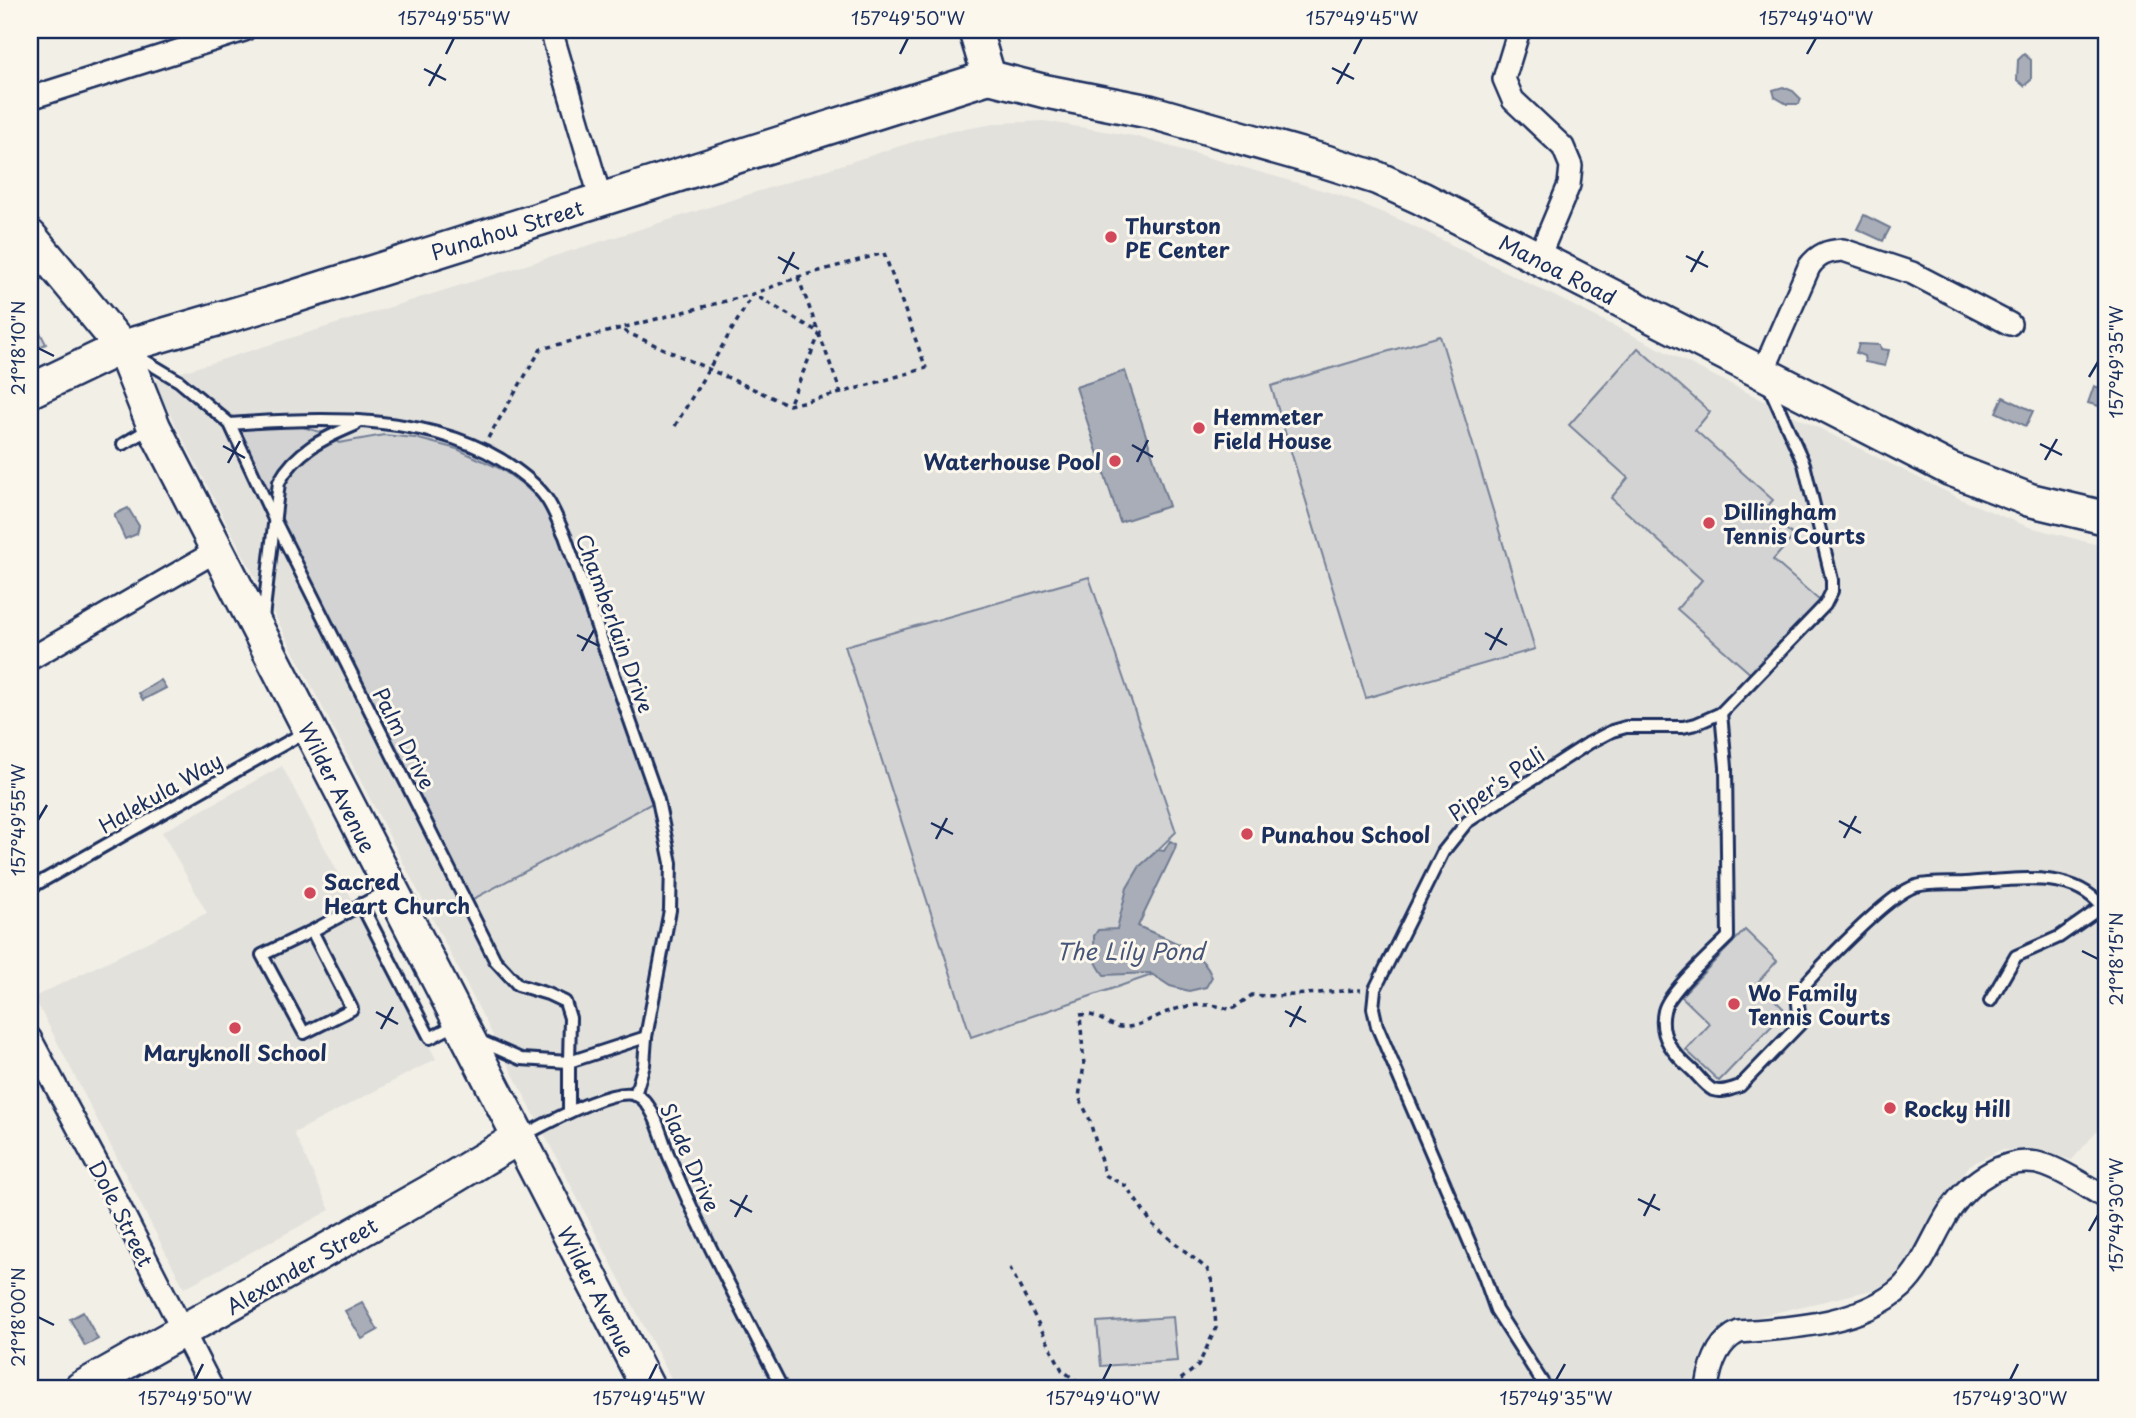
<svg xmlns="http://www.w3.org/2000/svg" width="2136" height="1418" font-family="'Playpen Sans',sans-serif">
  <rect width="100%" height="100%" fill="#f2efe6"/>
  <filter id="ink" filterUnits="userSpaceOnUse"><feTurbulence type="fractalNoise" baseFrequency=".0143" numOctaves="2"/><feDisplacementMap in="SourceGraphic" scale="14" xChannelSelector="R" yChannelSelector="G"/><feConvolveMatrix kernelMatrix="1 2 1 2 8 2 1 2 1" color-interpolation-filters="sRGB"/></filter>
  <g filter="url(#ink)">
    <g fill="#e2e1dc">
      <polygon points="1044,121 1134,136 1339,195 1408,223 1965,501 2026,526 2106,547 2106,1121 2072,1160 2037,1150 2001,1150 1970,1165 1942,1201 1905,1270 1877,1289 1735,1322 1713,1334 1702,1352 1691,1388 676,1388 153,381 628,233 941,133 1000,123"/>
      <polygon points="282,766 436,1059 294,1133 330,1210 184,1288 34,997 207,913 162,832"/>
    </g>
    <g fill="#d2d3d2" stroke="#768198" stroke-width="2">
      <polygon points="30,313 46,344 30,351"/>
      <polygon points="1440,336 1535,649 1366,698 1271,386"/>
      <polygon points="1638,348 1710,412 1695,430 1773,500 1764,510 1794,536 1773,560 1820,601 1753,676 1677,609 1702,580 1611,498 1628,478 1569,425"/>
      <polygon points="230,424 296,425 320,432 339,443 384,435 415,438 457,449 501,469 521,483 540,500 565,536 658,800 466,903"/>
      <polygon points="1089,577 1176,832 1140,867 1117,930 1098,931 1094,936 1095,947 1152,975 971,1037 845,646"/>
      <polygon points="1745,930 1777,961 1757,983 1786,1011 1719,1081 1686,1050 1710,1024 1681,996"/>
      <polygon points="1173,1317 1177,1361 1101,1366 1097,1322"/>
    </g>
    <g fill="#a9adb7" stroke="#707b93" stroke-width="2">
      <polygon points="2024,54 2031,60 2031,80 2024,86 2017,80 2018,60"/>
      <polygon points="1783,87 1793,91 1801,99 1799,104 1787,104 1775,97 1773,90"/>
      <polygon points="1864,215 1890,228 1883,241 1857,229"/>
      <polygon points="1859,344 1880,345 1881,349 1889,350 1885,366 1865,362 1864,356 1856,353"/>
      <polygon points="1125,371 1169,506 1120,522 1076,387"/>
      <polygon points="2094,386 2106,390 2106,408 2088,403"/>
      <polygon points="2003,397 2033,411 2026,426 1996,412"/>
      <polygon points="128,508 139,526 137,534 125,539 115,517 115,514"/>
      <polygon points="161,680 166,688 143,700 139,693"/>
      <path d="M1170,841L1176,844L1175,849L1138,926C1166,940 1200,946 1212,977L1206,987L1189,991L1170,986L1150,973L1104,975C1091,957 1095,956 1094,936L1098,930L1117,929L1127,888L1140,866L1158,850L1164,851Z"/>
      <polygon points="362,1302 378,1330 362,1339 345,1311"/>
      <polygon points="83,1312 98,1339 85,1346 70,1319"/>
    </g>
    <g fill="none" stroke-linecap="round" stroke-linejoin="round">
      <defs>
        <g id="lane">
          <polyline points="134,354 179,381 230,424 273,517 495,960 518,985 548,994 565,1002 570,1018 569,1062 521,1059 478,1040"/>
          <path d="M230,424C321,417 437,412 515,469C526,477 538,486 546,498C554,509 559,524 565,536L658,800L671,863L670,910L646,1037L644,1065L635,1095"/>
          <polyline points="123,444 151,428"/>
          <path d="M263,618L279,482C296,451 324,438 355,425"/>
          <path d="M1721,713L1726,767L1728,937C1713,952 1668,992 1664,1011C1658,1038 1675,1055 1693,1071C1699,1077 1705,1086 1713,1090C1722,1093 1731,1089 1740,1086L1800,1024L1797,994C1816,971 1889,893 1916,886C1931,882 1950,884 1965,883C2008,881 2072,867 2102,907"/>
          <polyline points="30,888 307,731"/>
          <polyline points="361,904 430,1038 459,1023"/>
          <polyline points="312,931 262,955 304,1033 352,1009 312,931 389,890"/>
          <polyline points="1990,1001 2016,956 2059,937 2106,904"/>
          <polyline points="569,1112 569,1062 646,1037"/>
          <path d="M522,1136C545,1125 612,1086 636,1095C653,1101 662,1138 668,1154C701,1234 743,1311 782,1388"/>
          <polyline points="1546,1388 1496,1310 1484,1276 1377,1026 1373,1008 1375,989 1443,852 1467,822 1589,743 1612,731 1626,727 1683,727 1696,724 1721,713 1825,605 1832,591 1832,580 1804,464 1768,384"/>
        </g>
        <g id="street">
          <polyline points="551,30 601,200"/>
          <polyline points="1519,30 1504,79 1513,100 1563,147 1571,166 1569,185 1538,259"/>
          <polyline points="30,98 244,30"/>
          <path d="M1763,372L1809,267C1818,254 1828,251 1843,250L1912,273L2010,324"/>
          <polyline points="30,659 218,550"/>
          <polyline points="30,1038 106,1180 212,1388"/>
          <path d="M1707,1388C1710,1366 1718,1341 1739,1332C1791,1328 1862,1324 1902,1287C1924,1266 1933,1236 1950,1210C1970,1181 2008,1153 2045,1165C2066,1172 2087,1187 2106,1198"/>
        </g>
        <g id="secondary">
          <polyline points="975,30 989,77"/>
          <polyline points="989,77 1044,91 1151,112 1327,162 1377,178 1421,198 1950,469 2030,500 2106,518"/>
          <polyline points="30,236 122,347 154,427 648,1388"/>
          <polyline points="30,391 122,347 293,297 989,77"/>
          <polyline points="81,1388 429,1192 518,1138"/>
        </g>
      </defs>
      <use href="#lane" stroke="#1b2f5e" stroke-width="16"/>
      <use href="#street" stroke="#1b2f5e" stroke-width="26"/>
      <use href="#secondary" stroke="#1b2f5e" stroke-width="37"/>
      <g stroke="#1b2f5e" stroke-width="3.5" stroke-dasharray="5 5" stroke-linecap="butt">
        <polyline points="798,277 841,393"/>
        <polyline points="675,426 753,294 820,333 789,405"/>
        <polyline points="488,438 541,349 753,294 798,277 884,253 926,368 841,393 789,405 617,328"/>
        <path d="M1010,1268L1062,1370L1078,1382L1122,1386L1171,1387L1198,1366L1216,1328L1213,1284L1207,1269L1153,1225L1126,1186L1105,1175L1089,1118L1079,1097L1084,1065L1080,1015C1096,1012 1106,1025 1121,1027C1136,1029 1154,1017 1167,1012C1188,1004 1211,1002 1231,1010L1252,995C1288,998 1324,991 1361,990"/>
      </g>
      <use href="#lane" stroke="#fbf7ec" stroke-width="10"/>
      <use href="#street" stroke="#fbf7ec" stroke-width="21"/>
      <use href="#secondary" stroke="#fbf7ec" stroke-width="32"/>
    </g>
  </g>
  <path fill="none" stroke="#1b2f5e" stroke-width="2.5" d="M446,54L454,38M900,54L908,38M1354,54L1362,38M1807,54L1816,38M1332,68L1354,79M424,69L446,80M1337,84L1349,63M429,86L441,64M1686,256L1708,267M778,257L799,269M1691,272L1703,251M783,274L794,252M38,348L54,356M2089,377L2098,362M2040,444L2062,455M1132,445L1153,457M223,446L245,458M2045,460L2057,439M1137,462L1148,440M228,463L240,441M1485,633L1507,645M577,635L599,646M1490,650L1502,628M582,651L594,630M38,820L47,805M1839,821L1861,833M931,823L953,834M1844,838L1856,816M936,839L947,818M2082,951L2098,959M1285,1011L1306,1022M376,1012L398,1024M1290,1027L1301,1006M381,1029L393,1007M1638,1199L1660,1210M730,1200L752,1212M1644,1216L1655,1194M735,1217L747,1195M2089,1231L2098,1215M38,1317L54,1325M195,1380L203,1364M649,1380L657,1364M1103,1380L1111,1364M1556,1380L1565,1364M2010,1380L2018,1364"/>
  <g fill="#d1495b" stroke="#fbf7ec" stroke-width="2.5">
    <circle cx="1111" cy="237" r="7"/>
    <circle cx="1199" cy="428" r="7"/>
    <circle cx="1115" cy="461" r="7"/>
    <circle cx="1709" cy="523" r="7"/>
    <circle cx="1247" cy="834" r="7"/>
    <circle cx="310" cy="893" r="7"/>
    <circle cx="1734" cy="1004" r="7"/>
    <circle cx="235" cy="1028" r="7"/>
    <circle cx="1890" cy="1108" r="7"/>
  </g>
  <g text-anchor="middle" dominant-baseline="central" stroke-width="6" stroke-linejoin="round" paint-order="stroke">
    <g font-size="21" font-weight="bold" fill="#1b2f5e" stroke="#fbf7ec" text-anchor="start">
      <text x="1125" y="225">Thurston<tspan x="1125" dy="24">PE Center</tspan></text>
      <text x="1213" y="416">Hemmeter<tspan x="1213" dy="24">Field House</tspan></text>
      <text x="1101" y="461" text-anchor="end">Waterhouse Pool</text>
      <text x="1723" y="511">Dillingham<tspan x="1723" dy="24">Tennis Courts</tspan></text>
      <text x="1261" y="834">Punahou School</text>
      <text x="324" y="881">Sacred<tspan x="324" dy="24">Heart Church</tspan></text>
      <text x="1748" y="992">Wo Family<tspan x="1748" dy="24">Tennis Courts</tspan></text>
      <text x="235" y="1052" text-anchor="middle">Maryknoll School</text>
      <text x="1904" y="1108">Rocky Hill</text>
    </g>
    <g font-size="21" fill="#1b2f5e" stroke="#fbf7ec">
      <text transform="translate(507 229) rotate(-17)">Punahou Street</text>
      <text transform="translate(1558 269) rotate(27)">Manoa Road</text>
      <text transform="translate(616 623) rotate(70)">Chamberlain Drive</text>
      <text transform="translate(405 738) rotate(63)">Palm Drive</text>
      <text transform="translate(1496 783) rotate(-35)">Piper's Pali</text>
      <text transform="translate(338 787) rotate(63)">Wilder Avenue</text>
      <text transform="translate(160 792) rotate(-30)">Halekula Way</text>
      <text transform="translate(691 1157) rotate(66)">Slade Drive</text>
      <text transform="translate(122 1213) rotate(63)">Dole Street</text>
      <text transform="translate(301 1265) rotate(-30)">Alexander Street</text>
      <text transform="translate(597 1291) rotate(63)">Wilder Avenue</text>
    </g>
    <g font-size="23" font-style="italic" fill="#465579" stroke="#fbf7ec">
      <text x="1130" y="950">The Lily Pond</text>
    </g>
  </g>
  <rect width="2136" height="1418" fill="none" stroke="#fbf7ec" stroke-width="77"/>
  <rect x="38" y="38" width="2060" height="1342" fill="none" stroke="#1b2f5e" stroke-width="2.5"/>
  <g font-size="18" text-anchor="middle" fill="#1b2f5e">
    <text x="454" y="25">157°49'55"W</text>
    <text x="908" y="25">157°49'50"W</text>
    <text x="1362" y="25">157°49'45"W</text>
    <text x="1816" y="25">157°49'40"W</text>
    <text transform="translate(19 348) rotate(-90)" y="6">21°18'10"N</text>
    <text transform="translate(2117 362) rotate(-90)" y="6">157°49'35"W</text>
    <text transform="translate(19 820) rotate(-90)" y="6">157°49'55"W</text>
    <text transform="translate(2117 959) rotate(-90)" y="6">21°18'15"N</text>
    <text transform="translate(2117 1215) rotate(-90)" y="6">157°49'30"W</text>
    <text transform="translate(19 1317) rotate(-90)" y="6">21°18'00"N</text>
    <text x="195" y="1405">157°49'50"W</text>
    <text x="649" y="1405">157°49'45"W</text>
    <text x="1103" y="1405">157°49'40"W</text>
    <text x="1556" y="1405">157°49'35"W</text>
    <text x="2010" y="1405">157°49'30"W</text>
  </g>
</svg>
